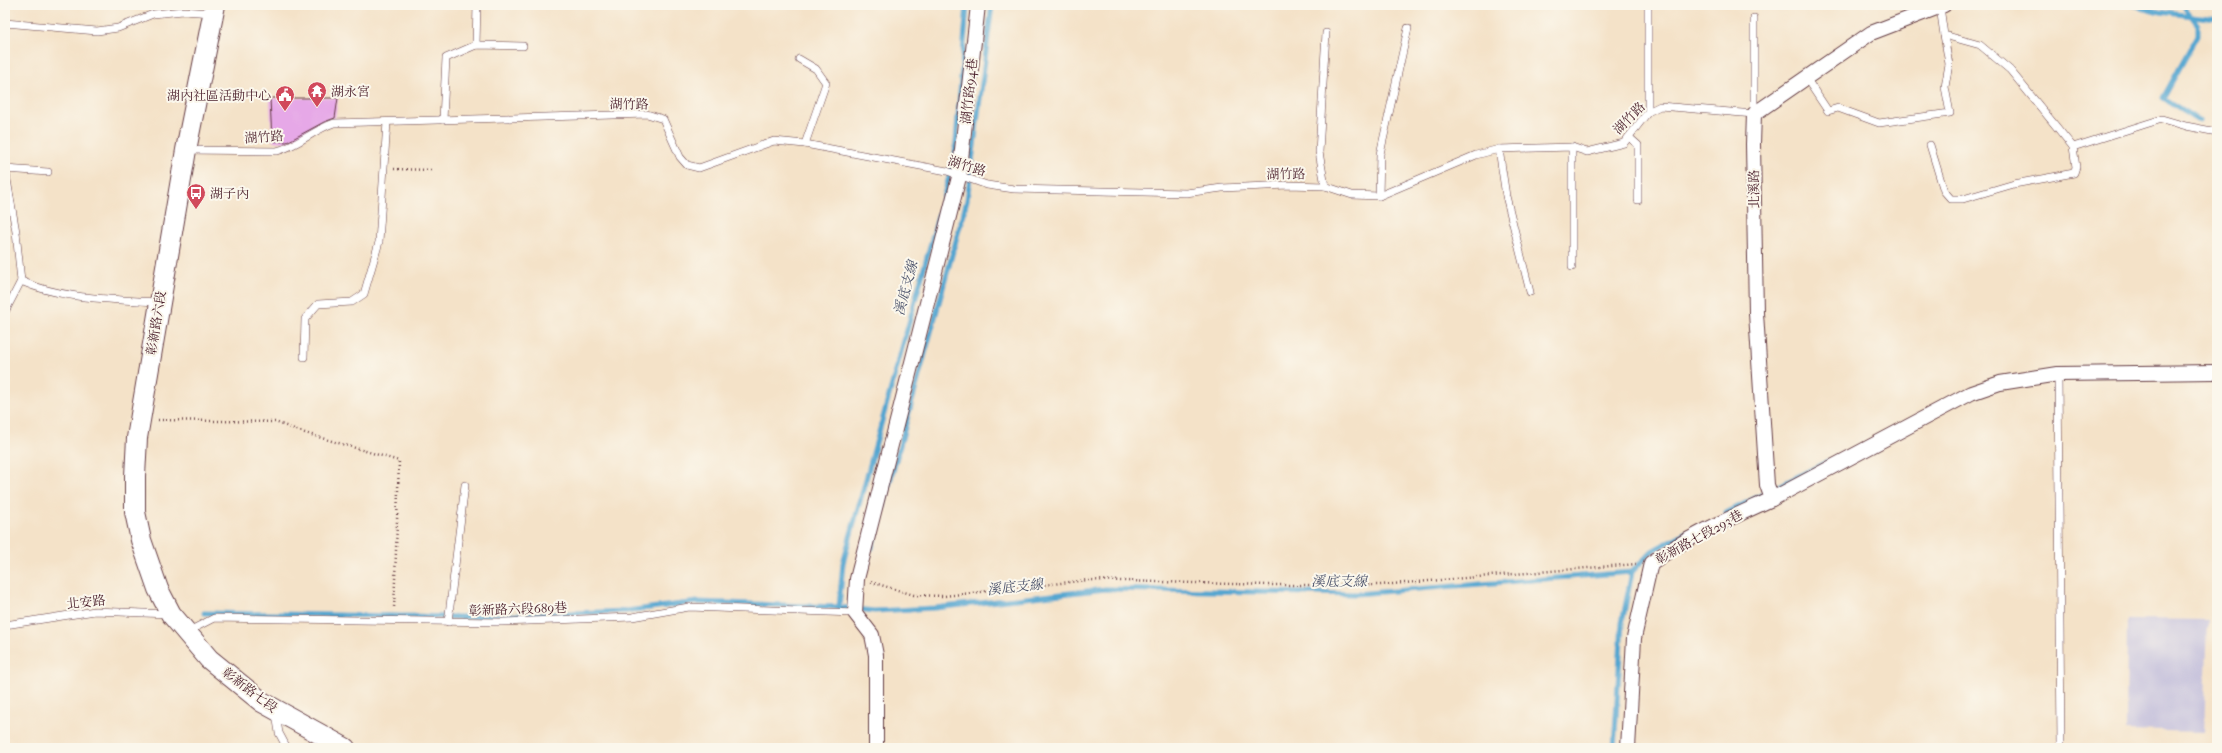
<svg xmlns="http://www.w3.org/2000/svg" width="2222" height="753" font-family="'IM FELL French Canon','Noto Serif TC',serif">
  <rect width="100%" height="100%" fill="#fbf7ec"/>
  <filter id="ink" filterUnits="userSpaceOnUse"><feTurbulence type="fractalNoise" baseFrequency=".025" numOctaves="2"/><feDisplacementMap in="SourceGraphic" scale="8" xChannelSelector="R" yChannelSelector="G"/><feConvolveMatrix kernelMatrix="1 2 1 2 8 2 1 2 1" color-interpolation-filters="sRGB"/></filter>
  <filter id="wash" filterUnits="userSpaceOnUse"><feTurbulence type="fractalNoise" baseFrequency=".012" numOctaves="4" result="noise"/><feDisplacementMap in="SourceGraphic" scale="16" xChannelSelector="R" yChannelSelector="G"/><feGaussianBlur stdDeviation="0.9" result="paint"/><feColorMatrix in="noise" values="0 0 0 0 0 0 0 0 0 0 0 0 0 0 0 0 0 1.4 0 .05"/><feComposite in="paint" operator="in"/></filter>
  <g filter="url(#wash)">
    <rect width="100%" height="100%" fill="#f4e2c8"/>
    <polygon fill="#c4c0db" points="2127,619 2208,620 2204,732 2126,730"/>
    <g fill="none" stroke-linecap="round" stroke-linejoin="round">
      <g stroke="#55a6d0" stroke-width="5">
        <polyline points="967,5 955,155 843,563 839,607 874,611 935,608 1106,589 1356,594 1632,572 1622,623 1614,748"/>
        <polyline points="2134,5 2160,12 2217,19"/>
        <polyline points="2183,5 2198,25 2198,35 2163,98 2200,121"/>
        <polyline points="1726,513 1828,461"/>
        <polyline points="872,548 967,200 992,5"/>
        <polyline points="1632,572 1652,551 1687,532"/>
        <polyline points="204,613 464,617 626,611 698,602 839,607"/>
      </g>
    </g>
    <g id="blocks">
      <polygon fill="#e6a8e7" points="270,98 338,98 335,118 324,122 287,142 272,141"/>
    </g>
  </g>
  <g filter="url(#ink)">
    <use href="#blocks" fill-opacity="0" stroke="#643c43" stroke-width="1"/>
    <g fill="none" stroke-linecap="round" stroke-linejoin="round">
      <defs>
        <g id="lane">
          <polyline points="1940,7 1944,35 1980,45 2010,70 2073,147"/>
          <polyline points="5,23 97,31 118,28 153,14 183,11 213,13"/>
          <polyline points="476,45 477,5"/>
          <polyline points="799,59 816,69 826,83 805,144"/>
          <polyline points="1806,78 1828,111 1838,108 1879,123 1950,113 1945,87 1949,64 1944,35"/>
          <polyline points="1648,112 1648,5"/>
          <polyline points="443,120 446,58 476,45 523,46"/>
          <polyline points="1629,137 1638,145 1638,200"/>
          <polyline points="1930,145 1944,191 1951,199 1963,199 2014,184 2074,173 2076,167 2073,147 2162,119 2186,126 2217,132"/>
          <polyline points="1499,149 1506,196 1530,292"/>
          <path d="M187,150L277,151C298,146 313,130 334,123L647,114L663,119L680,157L687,165L699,168L774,141L805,144L947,171L987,185L1014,189L1186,193L1222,188L1288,185L1325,186L1352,195L1379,196L1476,155L1499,149L1572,147L1587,152L1624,143L1648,112L1660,106L1754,114V18"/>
          <polyline points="5,168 16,232 21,281 5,312"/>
          <polyline points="5,169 48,172"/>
          <polyline points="1325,186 1319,152 1326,33"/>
          <polyline points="1379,196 1380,154 1408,28"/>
          <polyline points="1572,267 1572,147"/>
          <path d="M21,281C64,300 112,299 158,302"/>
          <polyline points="304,357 305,319 318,304 352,302 364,294 379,242 387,122"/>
          <polyline points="2058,374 2061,748"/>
          <polyline points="448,622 465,485"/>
          <polyline points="5,625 95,611 168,614"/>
          <polyline points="187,632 214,618 501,622 632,617 689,607 855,613"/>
          <polyline points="276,714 279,733 287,748"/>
        </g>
        <g id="street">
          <polyline points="1772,499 1971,393 2000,383 2058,374 2217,372"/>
          <polyline points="876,748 876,655 872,635 855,613 857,579 959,177 978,5"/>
          <path d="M1628,748L1634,638L1651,563C1688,536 1731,518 1772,499L1767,485L1756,313L1753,144L1754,114L1871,33L1944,5"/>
        </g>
        <polyline id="secondary" points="215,5 186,150 137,438 135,476 135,512 141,540 158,589 171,614 209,659 262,702 345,748"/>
      </defs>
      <use href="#lane" stroke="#643c43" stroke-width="8"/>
      <use href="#street" stroke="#643c43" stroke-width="16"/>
      <use href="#secondary" stroke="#643c43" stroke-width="22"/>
      <g stroke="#643c43" stroke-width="2.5" stroke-dasharray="1 3" stroke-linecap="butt">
        <polyline points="394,169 433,170"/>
        <polyline points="158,420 275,422 305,433 399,461 394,609"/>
        <polyline points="871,582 914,595 944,596 1088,580 1269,585 1380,585 1636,564"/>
      </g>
      <use href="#lane" stroke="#fff" stroke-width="7"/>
      <use href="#street" stroke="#fff" stroke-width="14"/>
      <use href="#secondary" stroke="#fff" stroke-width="20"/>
    </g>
  </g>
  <defs>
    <symbol id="temple-pin" viewBox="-11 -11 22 30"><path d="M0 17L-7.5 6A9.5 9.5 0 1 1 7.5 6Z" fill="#d1495b" stroke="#fbf7ec"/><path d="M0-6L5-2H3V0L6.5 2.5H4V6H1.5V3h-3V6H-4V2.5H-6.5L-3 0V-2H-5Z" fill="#fff"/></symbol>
    <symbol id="civic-pin" viewBox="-11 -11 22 30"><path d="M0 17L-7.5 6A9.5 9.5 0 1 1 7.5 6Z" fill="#d1495b" stroke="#fbf7ec"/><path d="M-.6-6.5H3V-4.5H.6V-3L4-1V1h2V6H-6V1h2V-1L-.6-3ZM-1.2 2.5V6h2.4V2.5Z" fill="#fff"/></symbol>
    <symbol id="bus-pin" viewBox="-11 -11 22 30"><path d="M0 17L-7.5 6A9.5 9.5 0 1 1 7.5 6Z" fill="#d1495b" stroke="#fbf7ec"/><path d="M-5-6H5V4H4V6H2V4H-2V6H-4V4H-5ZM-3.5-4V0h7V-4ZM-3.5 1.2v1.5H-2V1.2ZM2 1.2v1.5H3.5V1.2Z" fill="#fff"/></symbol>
  </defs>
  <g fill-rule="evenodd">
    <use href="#temple-pin" x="306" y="80" width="22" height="30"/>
    <use href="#civic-pin" x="274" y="84" width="22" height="30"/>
    <use href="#bus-pin" x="185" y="182" width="22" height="30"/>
  </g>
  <g text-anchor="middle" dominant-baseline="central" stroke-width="4" stroke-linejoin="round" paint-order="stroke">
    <g font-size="13" fill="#4a1f2b" stroke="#fbf7ec" text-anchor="start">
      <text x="331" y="91">湖永宮</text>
      <text x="271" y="95" text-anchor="end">湖內社區活動中心</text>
      <text x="210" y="193">湖子內</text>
    </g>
    <g font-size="13" fill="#4a1f2b" stroke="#fbf7ec">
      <text transform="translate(969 91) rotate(-84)">湖竹路94巷</text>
      <text transform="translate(629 104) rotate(1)">湖竹路</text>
      <text transform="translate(1629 118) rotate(-45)">湖竹路</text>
      <text transform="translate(264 137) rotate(-4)">湖竹路</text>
      <text transform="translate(967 166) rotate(17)">湖竹路</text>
      <text transform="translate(1286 174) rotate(-1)">湖竹路</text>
      <text transform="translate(1754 189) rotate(-91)">北溪路</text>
      <text transform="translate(156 323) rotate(-81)">彰新路六段</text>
      <text transform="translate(1699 537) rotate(-29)">彰新路七段293巷</text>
      <text transform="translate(86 602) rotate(-6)">北安路</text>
      <text transform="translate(518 609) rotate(-2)">彰新路六段689巷</text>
      <text transform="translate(250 690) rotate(37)">彰新路七段</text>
    </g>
    <g font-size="14" font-style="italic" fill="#4e556d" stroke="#fbf7ec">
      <text transform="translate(906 288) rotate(-75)">溪底支線</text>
      <text x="1339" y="581">溪底支線</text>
      <text transform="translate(1015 587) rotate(-6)">溪底支線</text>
    </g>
  </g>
  <rect width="2222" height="753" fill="none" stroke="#fbf7ec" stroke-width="20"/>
</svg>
